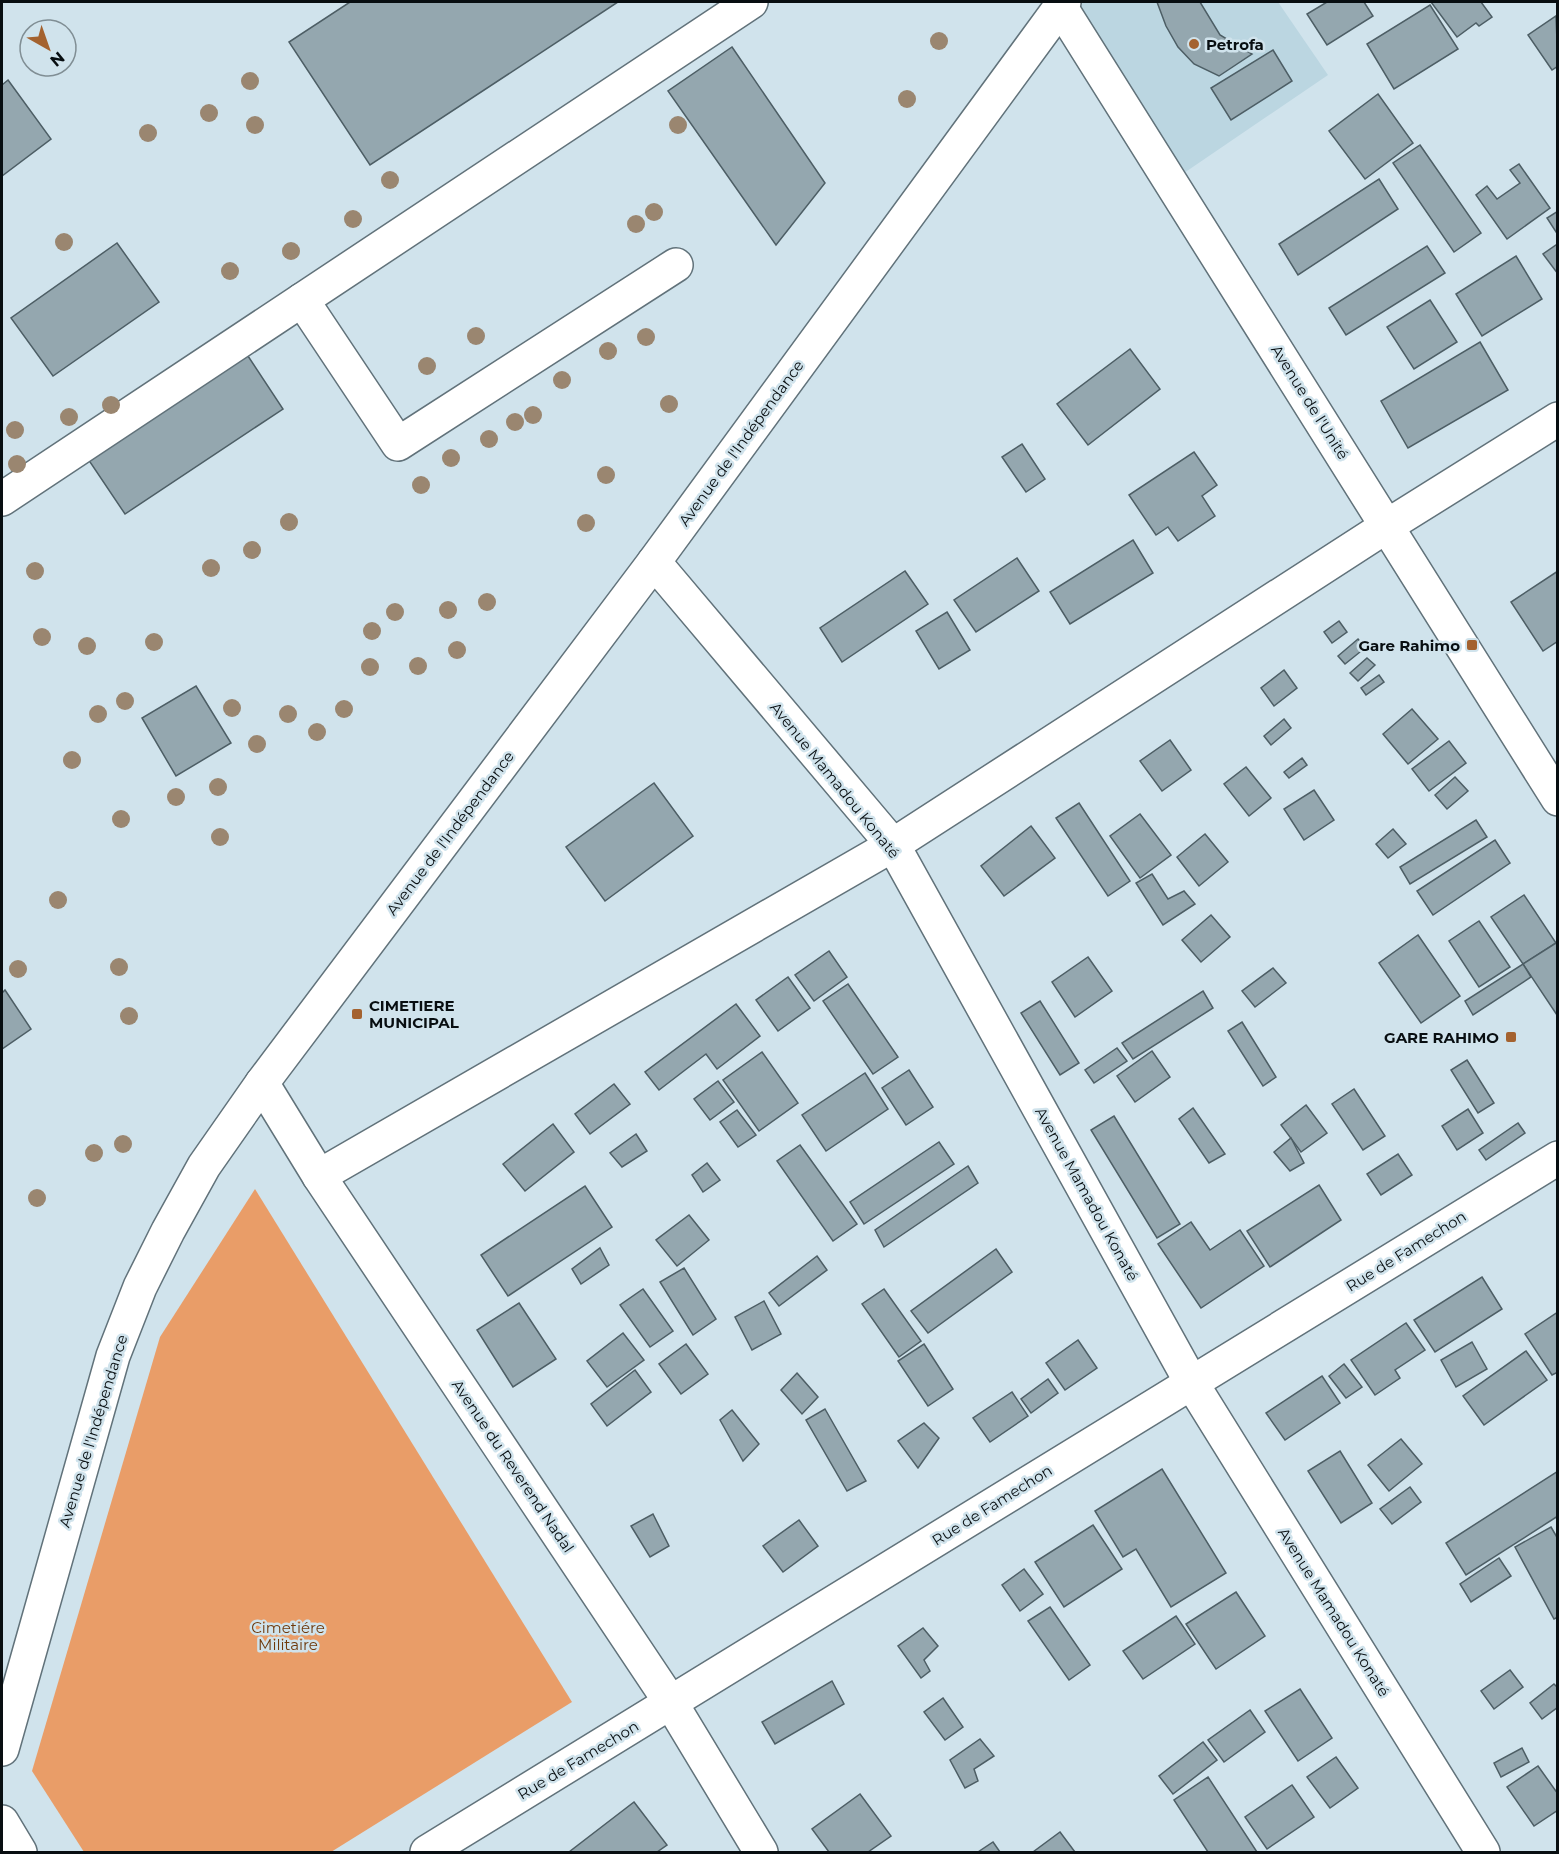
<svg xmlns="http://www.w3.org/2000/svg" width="1559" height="1854" font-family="Montserrat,sans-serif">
  <rect width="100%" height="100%" fill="#d0e3ec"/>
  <polygon fill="#bbd6e1" points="1080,2 1278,2 1328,75 1184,173 1077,5"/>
  <polygon fill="#e99d68" points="255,1189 572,1702 331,1852 84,1852 32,1771 160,1337"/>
  <g fill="#94a7af" stroke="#4d5e65" stroke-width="1.5">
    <polygon points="350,2 618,2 370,165 289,42"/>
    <polygon points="1157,2 1200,2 1220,35 1252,54 1219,76 1194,64 1178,47 1166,26"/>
    <polygon points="1327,2 1364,2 1373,16 1327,45 1307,14"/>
    <polygon points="1431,2 1481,2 1492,17 1479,26 1476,23 1457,37"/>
    <polygon points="1430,5 1458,49 1394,89 1367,44"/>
    <polygon points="1556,16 1558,66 1552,70 1528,35"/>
    <polygon points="732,47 825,183 776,245 668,91"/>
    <polygon points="1273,50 1292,81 1231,120 1211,88"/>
    <polygon points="8,80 51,139 2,176 2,85"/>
    <polygon points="1378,94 1413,143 1365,179 1329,131"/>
    <polygon points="1420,145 1481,233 1454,252 1393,163"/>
    <polygon points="1519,164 1550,208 1507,239 1476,195 1487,186 1497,199 1520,183 1510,170"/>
    <polygon points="1379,179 1398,209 1298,275 1279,244"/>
    <polygon points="1558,211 1558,235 1547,218"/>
    <polygon points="117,243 159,302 53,376 11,318"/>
    <polygon points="1556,245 1558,247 1558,274 1543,254"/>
    <polygon points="1427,246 1445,273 1346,335 1329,308"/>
    <polygon points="1516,256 1542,299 1482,336 1456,294"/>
    <polygon points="1430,300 1457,342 1414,369 1387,327"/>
    <polygon points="1480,342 1508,390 1408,448 1381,401"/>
    <polygon points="1130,349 1160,389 1088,445 1057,404"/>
    <polygon points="244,350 283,409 125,514 86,456"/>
    <polygon points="1022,444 1045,479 1026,492 1002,457"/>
    <polygon points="1194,452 1217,485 1202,496 1215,516 1178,541 1168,527 1156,535 1129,495"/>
    <polygon points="1133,540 1153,573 1070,624 1050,592"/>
    <polygon points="1017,558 1039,591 976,632 954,600"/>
    <polygon points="905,571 928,604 842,662 820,628"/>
    <polygon points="1558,571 1558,641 1543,651 1511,602"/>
    <polygon points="947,612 970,650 939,669 916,631"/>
    <polygon points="1339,621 1347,632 1332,643 1324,632"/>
    <polygon points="1358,639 1365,648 1345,664 1338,656"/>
    <polygon points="1367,658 1375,665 1358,681 1350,673"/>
    <polygon points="1284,670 1297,688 1274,706 1261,688"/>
    <polygon points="1379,675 1384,682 1366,695 1361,688"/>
    <polygon points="196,686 231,743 176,776 142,718"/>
    <polygon points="1412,709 1438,739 1408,764 1383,734"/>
    <polygon points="1284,719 1291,728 1271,745 1264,736"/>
    <polygon points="1170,740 1191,770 1162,791 1140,761"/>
    <polygon points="1449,741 1466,763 1429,791 1412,769"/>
    <polygon points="1302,758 1307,765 1289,778 1284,772"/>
    <polygon points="1246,767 1271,798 1249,816 1224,784"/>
    <polygon points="1455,777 1468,791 1447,809 1435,795"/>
    <polygon points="654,783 693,836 605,901 566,847"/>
    <polygon points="1314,790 1334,820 1304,840 1284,809"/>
    <polygon points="1079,803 1130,881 1108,896 1056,818"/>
    <polygon points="1140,814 1171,855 1140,878 1110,836"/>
    <polygon points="1476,820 1487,837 1410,884 1400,867"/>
    <polygon points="1031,826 1055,858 1004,896 981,866"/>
    <polygon points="1393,829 1406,844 1388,858 1376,844"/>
    <polygon points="1205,834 1228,862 1199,886 1177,857"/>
    <polygon points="1495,840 1510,863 1433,915 1417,891"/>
    <polygon points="1152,874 1168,899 1184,891 1195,904 1163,925 1136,883"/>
    <polygon points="1524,895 1556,943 1523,964 1491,917"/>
    <polygon points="1211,915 1230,937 1201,962 1182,940"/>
    <polygon points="1479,921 1510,967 1479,987 1449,941"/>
    <polygon points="1418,935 1460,996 1421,1023 1379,963"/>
    <polygon points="1556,943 1558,946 1557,1015 1523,964"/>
    <polygon points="829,951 847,977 814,1001 795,975"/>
    <polygon points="1088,957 1112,991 1075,1017 1052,982"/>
    <polygon points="1523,964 1531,977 1473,1015 1465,1001"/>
    <polygon points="1273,968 1286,983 1255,1007 1242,991"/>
    <polygon points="788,977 810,1008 778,1031 756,1000"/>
    <polygon points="848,984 898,1057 873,1074 823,1001"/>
    <polygon points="5,990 31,1029 2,1049 2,993"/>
    <polygon points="1203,991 1213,1008 1133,1059 1122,1043"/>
    <polygon points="1040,1001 1079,1063 1060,1075 1021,1013"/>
    <polygon points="736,1004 760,1036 717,1069 706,1054 659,1090 645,1072"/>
    <polygon points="1242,1022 1276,1077 1263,1086 1228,1031"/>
    <polygon points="1117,1048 1127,1061 1094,1083 1085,1070"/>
    <polygon points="1152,1051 1170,1077 1135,1102 1117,1076"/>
    <polygon points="762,1052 798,1103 759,1131 723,1080"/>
    <polygon points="1467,1060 1494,1103 1478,1113 1451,1070"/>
    <polygon points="909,1070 933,1107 906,1125 882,1088"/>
    <polygon points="865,1073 888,1109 826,1151 802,1115"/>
    <polygon points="718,1081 734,1102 710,1120 694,1099"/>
    <polygon points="614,1084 630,1104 590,1134 575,1114"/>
    <polygon points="1354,1089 1385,1136 1363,1150 1332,1104"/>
    <polygon points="1306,1105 1327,1133 1301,1152 1281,1125"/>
    <polygon points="1193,1108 1225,1154 1209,1163 1179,1119"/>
    <polygon points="1468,1109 1483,1133 1457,1150 1442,1126"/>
    <polygon points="737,1110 756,1135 738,1147 720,1122"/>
    <polygon points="1114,1116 1180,1224 1157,1238 1091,1130"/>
    <polygon points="1518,1123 1525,1133 1486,1160 1479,1150"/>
    <polygon points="553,1124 574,1152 525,1191 503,1164"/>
    <polygon points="636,1134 647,1151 622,1167 610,1153"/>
    <polygon points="1291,1138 1304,1163 1290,1171 1274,1152"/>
    <polygon points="939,1142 954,1164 864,1224 850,1202"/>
    <polygon points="800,1145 857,1224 833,1241 777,1161"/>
    <polygon points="1398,1154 1412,1175 1381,1195 1367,1174"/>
    <polygon points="707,1163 720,1180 703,1192 692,1175"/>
    <polygon points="968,1166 978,1183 884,1247 875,1230"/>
    <polygon points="1319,1185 1341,1220 1270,1267 1247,1231"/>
    <polygon points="585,1186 612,1227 508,1296 481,1255"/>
    <polygon points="689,1215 709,1240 677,1266 656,1240"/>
    <polygon points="1191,1222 1210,1250 1240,1230 1264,1266 1201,1308 1158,1244"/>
    <polygon points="600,1248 609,1265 581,1284 572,1269"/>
    <polygon points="996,1249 1012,1272 928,1333 911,1311"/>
    <polygon points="817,1256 827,1270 779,1306 769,1293"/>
    <polygon points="684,1268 716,1319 693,1335 660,1282"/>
    <polygon points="1482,1277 1502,1309 1435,1352 1414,1320"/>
    <polygon points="643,1289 673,1331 650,1347 620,1305"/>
    <polygon points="884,1289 921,1341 899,1357 862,1304"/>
    <polygon points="764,1301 781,1334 752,1350 735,1317"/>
    <polygon points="519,1303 556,1359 513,1387 477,1330"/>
    <polygon points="1558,1312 1558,1372 1552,1375 1525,1334"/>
    <polygon points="1406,1323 1425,1350 1395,1370 1400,1378 1375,1395 1351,1360"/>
    <polygon points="623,1333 644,1360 607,1387 587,1361"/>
    <polygon points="1078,1340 1097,1368 1065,1390 1046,1363"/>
    <polygon points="1472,1342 1487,1369 1456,1387 1441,1360"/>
    <polygon points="686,1344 708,1374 681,1394 659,1364"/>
    <polygon points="924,1344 953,1389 928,1406 898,1361"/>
    <polygon points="1526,1351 1547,1380 1484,1425 1463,1396"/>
    <polygon points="1344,1364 1362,1387 1346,1398 1329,1376"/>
    <polygon points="635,1370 651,1392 607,1426 591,1404"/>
    <polygon points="797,1373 818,1397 802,1414 781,1390"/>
    <polygon points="1322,1376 1340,1403 1285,1440 1266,1413"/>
    <polygon points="1048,1379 1058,1393 1031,1413 1021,1399"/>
    <polygon points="1012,1392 1028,1416 990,1442 973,1418"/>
    <polygon points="825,1409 866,1481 847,1491 806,1420"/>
    <polygon points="732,1410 759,1444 743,1461 720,1420"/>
    <polygon points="924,1423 939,1438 918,1468 898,1441"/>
    <polygon points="1401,1439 1422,1464 1389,1491 1368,1465"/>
    <polygon points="1340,1451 1372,1503 1341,1523 1308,1471"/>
    <polygon points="1162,1469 1226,1573 1171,1607 1136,1549 1123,1557 1095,1511"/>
    <polygon points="1558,1471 1558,1516 1466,1575 1446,1543"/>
    <polygon points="1410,1487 1421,1502 1392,1524 1380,1509"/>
    <polygon points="653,1514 669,1546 650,1557 631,1526"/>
    <polygon points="799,1520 818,1546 783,1572 763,1546"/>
    <polygon points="1093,1525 1122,1569 1064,1607 1035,1562"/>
    <polygon points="1551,1527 1558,1539 1558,1617 1554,1619 1515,1547"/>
    <polygon points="1499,1558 1511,1576 1471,1602 1460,1584"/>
    <polygon points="1024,1569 1043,1594 1020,1611 1002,1585"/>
    <polygon points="1236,1592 1265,1636 1216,1669 1186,1624"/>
    <polygon points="1050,1607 1090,1665 1069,1680 1028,1621"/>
    <polygon points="1176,1616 1195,1644 1143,1679 1123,1651"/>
    <polygon points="923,1628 938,1646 924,1660 930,1671 921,1678 898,1646"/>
    <polygon points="1510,1670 1523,1687 1494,1709 1481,1691"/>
    <polygon points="832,1681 844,1704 775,1744 762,1722"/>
    <polygon points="1554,1684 1558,1688 1558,1707 1542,1719 1530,1703"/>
    <polygon points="1300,1689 1332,1738 1298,1761 1265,1711"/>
    <polygon points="943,1698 963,1727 945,1740 924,1712"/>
    <polygon points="1250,1710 1265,1732 1224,1762 1208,1740"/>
    <polygon points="980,1739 994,1756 974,1769 978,1781 965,1788 950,1760"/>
    <polygon points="1203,1742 1217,1760 1173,1794 1159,1776"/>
    <polygon points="1522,1748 1529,1762 1501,1777 1494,1763"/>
    <polygon points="1336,1757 1358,1788 1330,1808 1307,1777"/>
    <polygon points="1538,1766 1558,1794 1558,1810 1534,1826 1507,1787"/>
    <polygon points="1208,1777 1257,1852 1208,1852 1174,1800"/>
    <polygon points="1292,1785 1314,1817 1267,1849 1245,1817"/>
    <polygon points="860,1794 891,1836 868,1852 829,1852 812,1829"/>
    <polygon points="634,1802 667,1845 657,1852 569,1852"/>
    <polygon points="1060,1832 1075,1852 1033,1852"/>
    <polygon points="993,1842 1000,1852 978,1852"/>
  </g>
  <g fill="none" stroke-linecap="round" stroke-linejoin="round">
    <defs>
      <g id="minor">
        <polyline points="1060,6 1558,799"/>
        <polyline points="302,300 398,444 676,265"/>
        <polyline points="2,499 751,2"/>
        <polyline points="654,562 893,845 1191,1382 1483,1852"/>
        <polyline points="262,1083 319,1176 671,1703 761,1852"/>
        <polyline points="319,1176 893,845 1387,526 1558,419"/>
        <polyline points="2,1822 20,1852"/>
        <polyline points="427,1852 1558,1158"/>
      </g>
      <polyline id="highway" points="2,1749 113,1356 140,1287 168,1231 204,1166 262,1083 654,562 1064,2"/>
    </defs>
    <use href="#minor" stroke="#61727a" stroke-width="36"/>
    <use href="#highway" stroke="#61727a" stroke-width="36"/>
    <use href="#minor" stroke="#fff" stroke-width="33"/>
    <use href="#highway" stroke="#fff" stroke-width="33"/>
  </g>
  <g fill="#9a8670">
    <circle cx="939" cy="41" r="9"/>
    <circle cx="250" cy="81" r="9"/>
    <circle cx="907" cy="99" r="9"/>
    <circle cx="209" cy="113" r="9"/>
    <circle cx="255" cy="125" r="9"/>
    <circle cx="678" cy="125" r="9"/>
    <circle cx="148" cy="133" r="9"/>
    <circle cx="390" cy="180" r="9"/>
    <circle cx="654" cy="212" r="9"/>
    <circle cx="353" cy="219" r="9"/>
    <circle cx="636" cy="224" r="9"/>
    <circle cx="64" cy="242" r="9"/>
    <circle cx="291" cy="251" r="9"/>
    <circle cx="230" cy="271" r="9"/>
    <circle cx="476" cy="336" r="9"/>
    <circle cx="646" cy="337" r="9"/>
    <circle cx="608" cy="351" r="9"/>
    <circle cx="427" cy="366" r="9"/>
    <circle cx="562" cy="380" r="9"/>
    <circle cx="669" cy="404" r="9"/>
    <circle cx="111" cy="405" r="9"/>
    <circle cx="533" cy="415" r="9"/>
    <circle cx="69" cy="417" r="9"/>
    <circle cx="515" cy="422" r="9"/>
    <circle cx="15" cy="430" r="9"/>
    <circle cx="489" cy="439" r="9"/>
    <circle cx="451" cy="458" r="9"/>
    <circle cx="17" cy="464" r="9"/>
    <circle cx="606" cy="475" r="9"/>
    <circle cx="421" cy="485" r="9"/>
    <circle cx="289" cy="522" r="9"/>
    <circle cx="586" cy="523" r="9"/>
    <circle cx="252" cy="550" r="9"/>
    <circle cx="211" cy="568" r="9"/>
    <circle cx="35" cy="571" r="9"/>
    <circle cx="487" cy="602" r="9"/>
    <circle cx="448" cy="610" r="9"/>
    <circle cx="395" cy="612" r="9"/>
    <circle cx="372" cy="631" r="9"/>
    <circle cx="42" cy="637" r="9"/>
    <circle cx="154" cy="642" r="9"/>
    <circle cx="87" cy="646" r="9"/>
    <circle cx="457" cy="650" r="9"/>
    <circle cx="418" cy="666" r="9"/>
    <circle cx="370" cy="667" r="9"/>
    <circle cx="125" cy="701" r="9"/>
    <circle cx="232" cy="708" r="9"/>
    <circle cx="344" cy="709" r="9"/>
    <circle cx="98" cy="714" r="9"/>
    <circle cx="288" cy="714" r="9"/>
    <circle cx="317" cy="732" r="9"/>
    <circle cx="257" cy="744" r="9"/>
    <circle cx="72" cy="760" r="9"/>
    <circle cx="218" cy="787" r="9"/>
    <circle cx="176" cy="797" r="9"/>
    <circle cx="121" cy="819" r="9"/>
    <circle cx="220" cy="837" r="9"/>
    <circle cx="58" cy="900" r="9"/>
    <circle cx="119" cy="967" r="9"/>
    <circle cx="18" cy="969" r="9"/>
    <circle cx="129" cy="1016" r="9"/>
    <circle cx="123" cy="1144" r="9"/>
    <circle cx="94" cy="1153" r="9"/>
    <circle cx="37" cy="1198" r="9"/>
  </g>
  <g fill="#a4622f" stroke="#d0e3ec" stroke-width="2">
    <circle cx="1194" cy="44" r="6"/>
    <rect x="1466" y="639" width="12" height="12" rx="3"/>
    <rect x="351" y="1008" width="12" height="12" rx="3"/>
    <rect x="1505" y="1031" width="12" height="12" rx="3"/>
  </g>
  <g text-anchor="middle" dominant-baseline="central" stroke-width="5" stroke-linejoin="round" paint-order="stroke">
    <g font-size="15" font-weight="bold" fill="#080e11" stroke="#d0e3ec" text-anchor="start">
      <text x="1206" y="44">Petrofa</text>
      <text x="1460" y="645" text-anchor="end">Gare Rahimo</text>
      <text x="369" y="1005">CIMETIERE<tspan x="369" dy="17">MUNICIPAL</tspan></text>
      <text x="1499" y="1037" text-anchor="end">GARE RAHIMO</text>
    </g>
    <g font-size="15" fill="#080e11" stroke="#d0e3ec">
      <text transform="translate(1310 402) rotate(58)">Avenue de l'Unité</text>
      <text transform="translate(741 443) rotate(-54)">Avenue de l'Indépendance</text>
      <text transform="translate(835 780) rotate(51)">Avenue Mamadou Konaté</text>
      <text transform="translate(450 833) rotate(-53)">Avenue de l'Indépendance</text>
      <text transform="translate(1087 1194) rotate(61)">Avenue Mamadou Konaté</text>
      <text transform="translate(1406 1251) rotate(-32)">Rue de Famechon</text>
      <text transform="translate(93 1431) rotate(-73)">Avenue de l'Indépendance</text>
      <text transform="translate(513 1466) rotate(56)">Avenue du Reverend Nadal</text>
      <text transform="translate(992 1505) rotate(-32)">Rue de Famechon</text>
      <text transform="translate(1334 1612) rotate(58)">Avenue Mamadou Konaté</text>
      <text transform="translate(578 1760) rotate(-31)">Rue de Famechon</text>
    </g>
    <g font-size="15" fill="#6e390b" stroke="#d0e3ec">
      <text x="288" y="1627">Cimetiére<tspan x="288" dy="17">Militaire</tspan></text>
    </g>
  </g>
  <rect width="1559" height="1854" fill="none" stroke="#080e11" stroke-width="6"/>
  <g transform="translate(48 48) rotate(140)"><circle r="28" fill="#d0e3ec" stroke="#808e94" stroke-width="1.5"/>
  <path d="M0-4.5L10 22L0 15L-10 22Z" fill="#a4622f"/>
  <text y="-9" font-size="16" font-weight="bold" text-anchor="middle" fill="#080e11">N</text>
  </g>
</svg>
